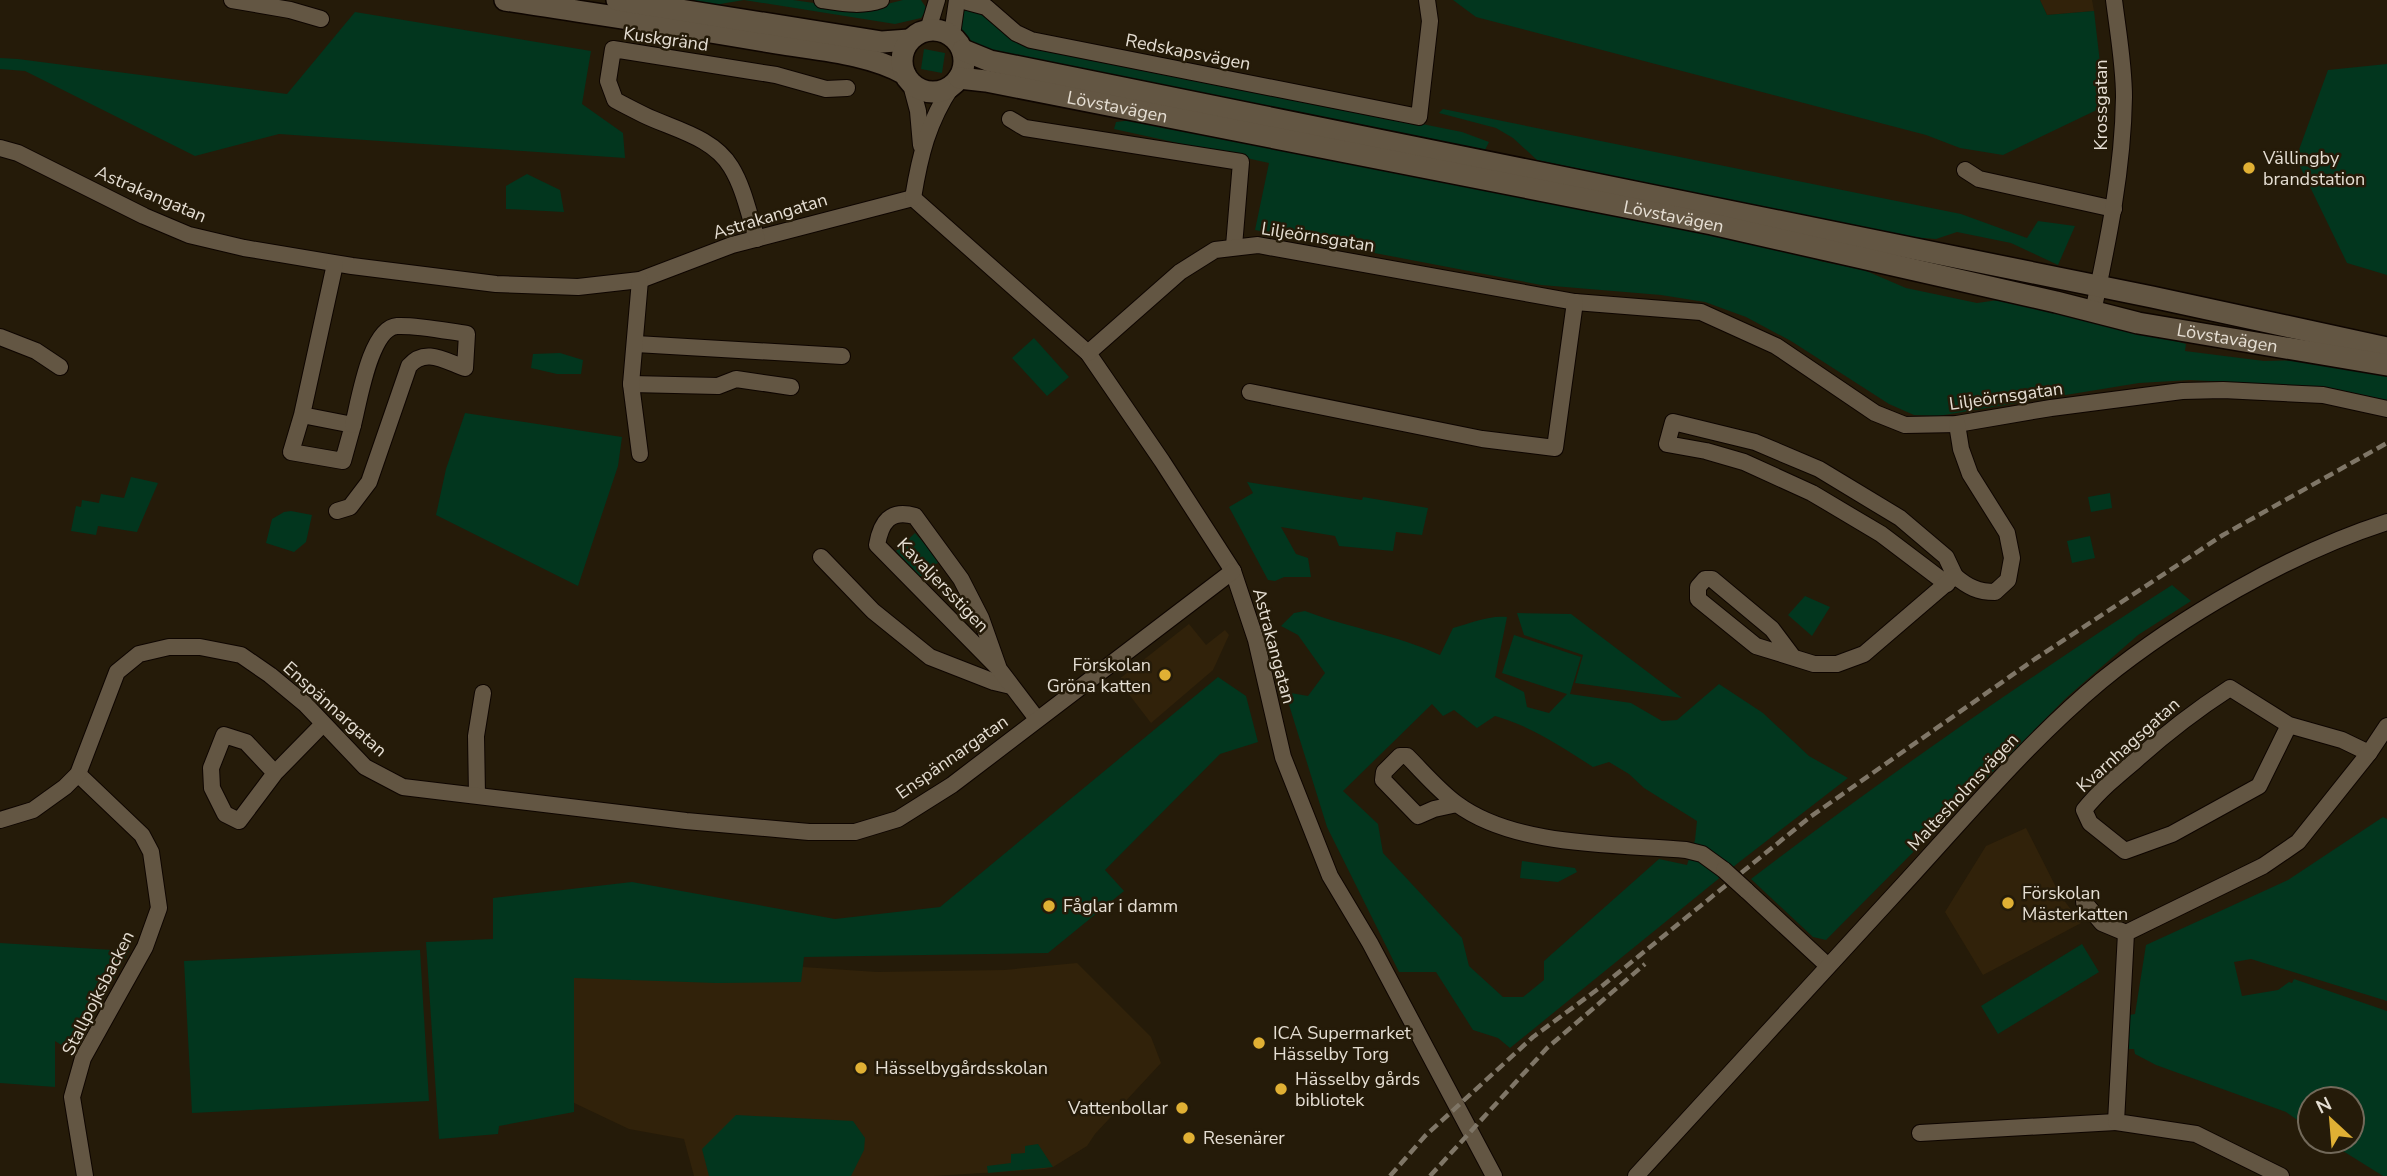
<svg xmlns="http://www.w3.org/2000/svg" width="2387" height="1176" font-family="'Nunito Sans',sans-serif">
  <rect width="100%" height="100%" fill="#251b09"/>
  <g fill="#31220a">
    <polygon points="2040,0 2092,0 2094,11 2047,15"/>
    <polygon points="1189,624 1206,645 1225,630 1229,635 1213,670 1151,723 1118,680"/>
    <polygon points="2026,828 2060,895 2081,923 1983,975 1945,912 1986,846"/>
    <polygon points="562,957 729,962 877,972 1004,970 1077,963 1151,1037 1161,1063 1095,1134 1087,1146 1053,1167 1045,1169 934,1176 694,1176 684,1139 629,1129 570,1101"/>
  </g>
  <g fill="#02361e" fill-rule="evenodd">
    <polygon points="685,0 793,0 863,10 903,0 921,0 927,9 921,18 895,24 744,0 714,5"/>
    <polygon points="1453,0 2040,0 2047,15 2094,11 2105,106 2003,155 1960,148 1926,135 1476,17"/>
    <path d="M962,11H977L1000,30L1027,45L1462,132L1489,142L1483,154L980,49C966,36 957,32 962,11Z"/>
    <polygon points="355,12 591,51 582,104 623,133 625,158 279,134 195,156 25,71 0,69 0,58 18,59 287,94"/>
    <polygon points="924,49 945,53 942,73 921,69"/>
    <polygon points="2387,64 2387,275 2347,263 2296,158 2328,70"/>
    <polygon points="1443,109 1961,214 2027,238 2038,221 2075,226 2058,265 2011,243 1957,232 1936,239 1898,236 1537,160 1513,138 1496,128 1439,113"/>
    <polygon points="1140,119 1800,251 1820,261 1864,270 1906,288 1977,303 1998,300 2126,327 2186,344 2185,351 2264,361 2321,360 2387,376 2387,400 2326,387 2190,380 2139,383 1938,416 1914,415 1889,404 1791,341 1746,317 1705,302 1661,295 1541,285 1255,230 1269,163 1114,129 1116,122"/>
    <polygon points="527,174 560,190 564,212 506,209 506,186"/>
    <polygon points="1034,338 1069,377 1047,396 1012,358"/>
    <polygon points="560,353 583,360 581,374 557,374 531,368 533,354"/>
    <polygon points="465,413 622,437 618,466 578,586 436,515 446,469"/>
    <polygon points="131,477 158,483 137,532 98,526 96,535 71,531 76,506 81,507 82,500 99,503 101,494 124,498"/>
    <polygon points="1247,482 1362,500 1363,497 1428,508 1422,535 1396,532 1393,551 1339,546 1335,536 1281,527 1296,554 1308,558 1311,577 1284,577 1275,581 1268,580 1229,507 1253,493"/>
    <polygon points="2110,493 2112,508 2091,512 2088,497"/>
    <polygon points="291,511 312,515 306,542 294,552 266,543 272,519 284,512"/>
    <polygon points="915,533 940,561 920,577 896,551"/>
    <polygon points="2090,536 2095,558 2072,563 2067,541"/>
    <path d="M2172,585L2191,601L2138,635L2066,698L1826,940L1813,937L1751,879C1887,775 2028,678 2172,585Z"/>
    <polygon points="1805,596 1830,607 1812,636 1788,615"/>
    <path d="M1305,611C1349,628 1397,635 1440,655L1453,628C1471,623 1489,615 1507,617L1495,677L1524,692L1527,707L1549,713L1567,694L1502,673L1514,635L1581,657L1570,694L1631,703L1662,721L1677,720L1719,684L1763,713L1809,756L1848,778L1738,863L1510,1048L1498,1038L1473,1030L1436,972H1399L1327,827L1285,692L1308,696L1325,673L1298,635L1281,626L1294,613ZM1432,704L1443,716L1454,710L1477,728L1495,716C1531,726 1562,747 1593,767L1609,762L1629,774L1644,788L1697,821L1695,840L1687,865L1659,859L1544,961V980L1523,997H1503L1469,966L1462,938L1383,853L1378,824L1343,791Z"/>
    <polygon points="1517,613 1571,614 1682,698 1575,683 1583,655 1524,635"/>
    <polygon points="1218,677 1246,696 1258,742 1220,754 1105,870 1124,891 1048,953 804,957 801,982 716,983 574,978 574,1112 499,1126 498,1134 439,1139 426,942 493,939 493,898 632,882 835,919 940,907"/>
    <polygon points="2383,817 2387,819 2387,1001 2251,959 2234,962 2242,996 2278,990 2289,982 2292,983 2294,979 2387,1011 2387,1176 2383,1176 2327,1141 2352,1141 2352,1099 2310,1099 2310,1129 2286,1112 2156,1065 2135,1054 2134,1049 2127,1049 2129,1015 2135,1014 2146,945 2288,880"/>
    <polygon points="1522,861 1575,868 1577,872 1558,882 1520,878"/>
    <polygon points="0,943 129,951 74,1053 55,1041 55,1087 0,1083"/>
    <polygon points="2082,944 2099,972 1998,1034 1981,1006"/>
    <polygon points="420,950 429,1101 192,1113 184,961"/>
    <polygon points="736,1115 853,1121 865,1138 864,1150 851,1176 709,1176 702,1149"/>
    <polygon points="1038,1144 1053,1167 988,1173 987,1166 1011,1163 1011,1154 1025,1153 1025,1146"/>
  </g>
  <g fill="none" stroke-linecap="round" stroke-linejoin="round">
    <defs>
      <g id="street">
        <polyline points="232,0 290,10 321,19"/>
        <path d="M822,0C842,3 861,7 881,0"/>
        <polyline points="960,0 986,7 1016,33 1031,40 1419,117 1430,21 1427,0"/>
        <polyline points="928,30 937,0"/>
        <polyline points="952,35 957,0"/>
        <polyline points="910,81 918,111 921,145"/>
        <polyline points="1010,119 1025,128 1241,162 1234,246"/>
        <polyline points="0,148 18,153 144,216 189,235 244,248 352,266 496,284 578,287 640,280 732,245 913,198"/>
        <polyline points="1965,170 1979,179 2114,209"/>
        <polyline points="913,198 1088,353 1162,461 1233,571 1256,640 1283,757 1330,876 1370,943 1494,1176"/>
        <path d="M913,198C920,155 928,122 952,86"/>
        <path d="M757,239C749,215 744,188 731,167C713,137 673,129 644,115C634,110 624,105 615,100L608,81L613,49L776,75L826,89L847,88"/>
        <path d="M2093,312C2108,241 2123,170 2124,97C2124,65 2118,32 2114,0"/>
        <polyline points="0,337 36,351 60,367"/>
        <polyline points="636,344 842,356"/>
        <polyline points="1088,353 1180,272 1215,250 1258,245 1575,302 1701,312 1776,346 1875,413 1905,425 1957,424 2051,408 2182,391 2223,390 2323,395 2387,409"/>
        <polyline points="631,384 718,386 736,379 791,387"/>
        <polyline points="1250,392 1482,439 1555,448 1575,302"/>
        <polyline points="302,415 353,425 343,461 291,452 302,415 335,264"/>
        <polyline points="640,454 631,384 640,280"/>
        <path d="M337,511L350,507L369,482L409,366C425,347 445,361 465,368L467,334C446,331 418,325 397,326C370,328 359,402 353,425"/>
        <polyline points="821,557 873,611 930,657 994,682 1011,686"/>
        <polyline points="1947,584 1881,534 1812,493 1744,462 1706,451 1667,444 1673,422 1755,442 1819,469 1900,518 1946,557 1955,576"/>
        <path d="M1793,657L1772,629L1712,579H1705L1698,587V599L1756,646L1814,664H1837L1864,654L1955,576C1968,587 1978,592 1995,592L2008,580L2012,558L2007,533L1970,474L1961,449L1957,424"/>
        <path d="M999,669L877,545C881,522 890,509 915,516L961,579L981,618L999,669L1037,719"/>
        <path d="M2289,725L2259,786L2172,834L2125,851L2090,823L2084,810C2099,791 2117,776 2135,761C2165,734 2196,710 2230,688L2289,725L2342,740L2369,753"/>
        <polyline points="275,773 239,821 225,814 212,788 211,768 224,735 246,742 275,773 323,724"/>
        <polyline points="78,774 142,835 151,852 159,908 145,947 83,1058 72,1097 85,1176"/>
        <polyline points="477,795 476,736 483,693"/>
        <path d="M1457,804L1434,809L1418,816L1383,780L1384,772L1400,756H1407C1423,772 1439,791 1457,804C1515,847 1616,844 1686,850L1702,854L1724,870"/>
        <polyline points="0,820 33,810 65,787 78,774 117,672 139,654 169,647 200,647 241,655 270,675 305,704 365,767 403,787 686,821 809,832 855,832 898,819 952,785 1233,571"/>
        <polyline points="1746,890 1828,966"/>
        <polyline points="2084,902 2102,923 2126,933"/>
        <polyline points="1920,1133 2116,1122"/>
        <path d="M1636,1176C1721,1083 1806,991 1891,898C1959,825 2024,745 2101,681C2180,617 2290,553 2387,522"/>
        <polyline points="2281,1176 2196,1134 2116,1122 2126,933 2263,866 2298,842 2369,753 2387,726"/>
      </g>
      <g id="secondary">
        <path d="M505,0C595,14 686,27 776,43C818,50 867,53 905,74"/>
        <polyline points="617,0 882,42 909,40"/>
        <circle cx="933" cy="61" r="31"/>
        <polyline points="963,50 990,61 2152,297 2387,348"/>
        <path id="s1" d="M959,78L986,81L1712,224L2056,302L2138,323L2387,365"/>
      </g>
    </defs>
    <use href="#street" stroke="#0e0500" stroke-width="18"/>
    <use href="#secondary" stroke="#0e0500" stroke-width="24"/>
    <use href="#street" stroke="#635643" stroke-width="16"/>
    <use href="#secondary" stroke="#635643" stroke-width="21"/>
    <g stroke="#7f7667" stroke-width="4.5" stroke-dasharray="10 5" stroke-linecap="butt">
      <polyline points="1390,1176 1425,1136 1533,1037 1602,986 1810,817 2035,659 2223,535 2387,443"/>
      <polyline points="1430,1176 1547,1048 1645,964"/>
    </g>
    <defs>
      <polyline id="street-bridge" points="1724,870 1746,890"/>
    </defs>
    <use href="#street-bridge" stroke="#0e0500" stroke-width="18" stroke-linecap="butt"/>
    <use href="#street-bridge" stroke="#635643" stroke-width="16"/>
  </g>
  <g fill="#e0b034" stroke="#251b09" stroke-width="2.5">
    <circle cx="2249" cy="168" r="7"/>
    <circle cx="1165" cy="675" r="7"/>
    <circle cx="2008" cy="903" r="7"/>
    <circle cx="1049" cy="906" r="7"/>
    <circle cx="1259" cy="1043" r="7"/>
    <circle cx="861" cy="1068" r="7"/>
    <circle cx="1281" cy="1089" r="7"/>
    <circle cx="1182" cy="1108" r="7"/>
    <circle cx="1189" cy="1138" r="7"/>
  </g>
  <g text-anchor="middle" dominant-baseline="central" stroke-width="5" stroke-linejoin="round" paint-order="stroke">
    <g font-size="18" fill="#e5ded3" stroke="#251b09">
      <text transform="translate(666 39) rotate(8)">Kuskgränd</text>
      <text transform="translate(1188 52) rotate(11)">Redskapsvägen</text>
      <text transform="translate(2101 105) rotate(-90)">Krossgatan</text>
      <text stroke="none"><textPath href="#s1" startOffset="161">Lövstavägen</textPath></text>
      <text transform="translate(151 194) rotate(23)">Astrakangatan</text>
      <text transform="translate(770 216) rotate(-17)">Astrakangatan</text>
      <text stroke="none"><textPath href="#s1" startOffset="728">Lövstavägen</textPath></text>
      <text transform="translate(1318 237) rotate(9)">Liljeörnsgatan</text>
      <text stroke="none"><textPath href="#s1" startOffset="1295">Lövstavägen</textPath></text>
      <text transform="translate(2006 396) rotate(-8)">Liljeörnsgatan</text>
      <text transform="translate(943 585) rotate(46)">Kavaljersstigen</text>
      <text transform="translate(1274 646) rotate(75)">Astrakangatan</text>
      <text transform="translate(335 709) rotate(42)">Enspännargatan</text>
      <text transform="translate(2128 745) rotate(-42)">Kvarnhagsgatan</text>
      <text transform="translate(952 757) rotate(-35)">Enspännargatan</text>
      <text transform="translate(1963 792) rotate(-47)">Maltesholmsvägen</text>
      <text transform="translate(98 993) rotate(-63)">Stallpojksbacken</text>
    </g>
    <g font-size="18" fill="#e5ded3" stroke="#251b09" text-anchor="start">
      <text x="2263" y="158">Vällingby<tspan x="2263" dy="21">brandstation</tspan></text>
      <text x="1151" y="665" text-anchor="end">Förskolan<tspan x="1151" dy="21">Gröna katten</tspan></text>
      <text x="2022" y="893">Förskolan<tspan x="2022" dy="21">Mästerkatten</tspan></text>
      <text x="1063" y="906">Fåglar i damm</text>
      <text x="1273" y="1033">ICA Supermarket<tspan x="1273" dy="21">Hässelby Torg</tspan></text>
      <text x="875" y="1068">Hässelbygårdsskolan</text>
      <text x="1295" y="1079">Hässelby gårds<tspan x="1295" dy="21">bibliotek</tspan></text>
      <text x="1168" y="1108" text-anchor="end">Vattenbollar</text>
      <text x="1203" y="1138">Resenärer</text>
    </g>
  </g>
  <g transform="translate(2331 1120) rotate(334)"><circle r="33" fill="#251b09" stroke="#72695a" stroke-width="2"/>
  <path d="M0-5L12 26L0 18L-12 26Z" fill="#e0b034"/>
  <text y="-10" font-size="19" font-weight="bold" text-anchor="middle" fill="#e5ded3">N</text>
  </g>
</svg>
